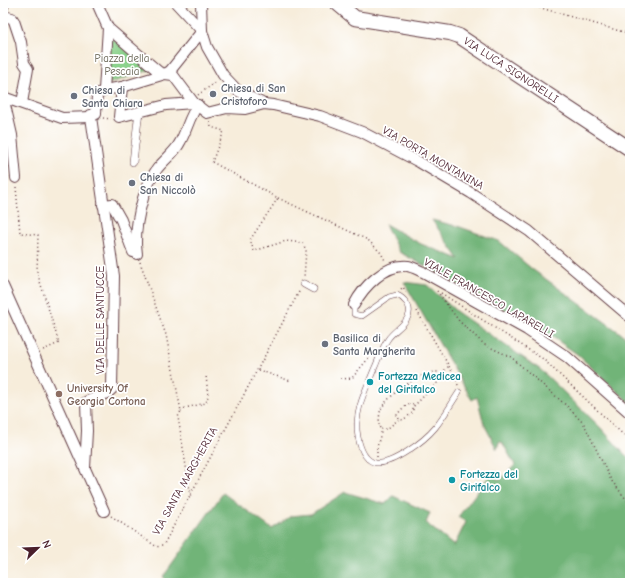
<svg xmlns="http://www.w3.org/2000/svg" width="633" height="586" font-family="'Comic Neue',sans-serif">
  <rect width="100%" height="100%" fill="#fff"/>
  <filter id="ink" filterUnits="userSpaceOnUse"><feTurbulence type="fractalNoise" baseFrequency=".025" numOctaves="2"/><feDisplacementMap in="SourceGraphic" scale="8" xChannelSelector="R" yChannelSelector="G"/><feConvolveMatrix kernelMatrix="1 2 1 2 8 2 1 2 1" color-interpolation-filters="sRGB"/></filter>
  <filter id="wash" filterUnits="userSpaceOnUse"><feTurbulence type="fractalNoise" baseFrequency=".012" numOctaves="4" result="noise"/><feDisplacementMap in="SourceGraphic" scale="16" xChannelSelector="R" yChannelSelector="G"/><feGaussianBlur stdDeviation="0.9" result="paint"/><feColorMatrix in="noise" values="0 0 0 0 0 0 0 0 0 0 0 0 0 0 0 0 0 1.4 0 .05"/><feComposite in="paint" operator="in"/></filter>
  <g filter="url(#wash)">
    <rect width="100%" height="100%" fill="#f7eddb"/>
    <polygon fill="#8cd28d" stroke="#6b785c" points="110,36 150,70 107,84"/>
    <g fill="#71b478" stroke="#5e6a52">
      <polygon points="432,220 460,227 499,241 532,269 630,340 630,403 577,354 541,329 399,252 385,224 421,244 459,259"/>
      <polygon points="404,282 427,285 457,312 541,370 599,426 630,460 630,583 169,583 163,577 223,493 272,529 291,516 311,514 345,492 385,504 393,496 430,513 426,523 454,546 466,522 458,517 493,471 496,472 496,478 500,480 515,465 502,442 499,442 497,449 484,424 477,397 472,400"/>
    </g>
  </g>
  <g filter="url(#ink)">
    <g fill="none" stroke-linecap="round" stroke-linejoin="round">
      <defs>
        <path id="service" d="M354,305V314L362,316L389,297L397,295C404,298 411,306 409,314C407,324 393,331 388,339C382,347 379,358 375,367C366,389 353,413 358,437C360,447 364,461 376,463C393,465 425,440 435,428C444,417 451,404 459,392"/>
        <g id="pedestrian">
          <polyline points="133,162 139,111"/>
          <polyline points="304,284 313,289"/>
        </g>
        <g id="minor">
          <polyline points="97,3 108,28"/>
          <polyline points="176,3 202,31 207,47 223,75 238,91 264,104"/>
          <polyline points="201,3 202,31"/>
          <polyline points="3,7 4,3"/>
          <polyline points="3,16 12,18 14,21 21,42 24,63 28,69 22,103"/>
          <polygon points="108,28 159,72 165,74 122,87 104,90"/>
          <polyline points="202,31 170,71 165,74 173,75 194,103 207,113 227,108 245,109 264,104 273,105 320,116 362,132 419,162 471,193 529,231 630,317"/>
          <polyline points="122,87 119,117 166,105 194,103"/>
          <polyline points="3,96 12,135 16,178"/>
          <polyline points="3,97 62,118 91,117"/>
          <polyline points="103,205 112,204 121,220 133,252"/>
          <path d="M137,254C133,230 142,189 157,169C164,160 174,153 179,144C187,131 189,116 198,105"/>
          <polyline points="3,286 104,511"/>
          <path d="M354,305C363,287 385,264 408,266C413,267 418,270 423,272L527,330L567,357L630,413"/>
          <path d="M85,468L87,431L86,402C95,396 105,397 112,389L114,276L91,117V115L96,114L97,95L104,90"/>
        </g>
        <polyline id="secondary" points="337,3 355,18 450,33 459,36 630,149"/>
      </defs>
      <use href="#service" stroke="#643e45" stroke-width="6"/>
      <use href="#pedestrian" stroke="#643e45" stroke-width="8"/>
      <use href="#minor" stroke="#643e45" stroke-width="12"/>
      <use href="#secondary" stroke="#643e45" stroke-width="16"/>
      <g stroke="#643e45" stroke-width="1.5" stroke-dasharray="1 3" stroke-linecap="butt">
        <polyline points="524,3 630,34"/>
        <polyline points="198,95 216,82"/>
        <polyline points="103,118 111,119"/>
        <polyline points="210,122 211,127 224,131 212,162 278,198 250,240 254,251 286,241 303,243 306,251 304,277"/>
        <polyline points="16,187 20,233 38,235 37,272 59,343 41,351"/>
        <polyline points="278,198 368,240 381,253 386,262"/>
        <polyline points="140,262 166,335 181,411 178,417 191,497"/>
        <polyline points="401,289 403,287 406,292"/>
        <polyline points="437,291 459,321 485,345 511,357 568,407 584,424 611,480 630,504"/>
        <polyline points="441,293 543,359 630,441"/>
        <polyline points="417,311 457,380 458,386"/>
        <polyline points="258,370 291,381"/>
        <polyline points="439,376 449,366"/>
        <polyline points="341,379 352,378 372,354"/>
        <polyline points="181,411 185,408 206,403 208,396 206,375"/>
        <path d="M399,419L397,415C401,409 408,402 414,405"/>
        <path d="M377,457V447L382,429H387L399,419L403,420L412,413L414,406L437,383L439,379L437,372C420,372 389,394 381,409C379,414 379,422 379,427L382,429"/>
        <polyline points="111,516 157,547 164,544 300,290"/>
      </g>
      <use href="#service" stroke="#fff" stroke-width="5"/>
      <use href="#pedestrian" stroke="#fff" stroke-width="7"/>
      <use href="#minor" stroke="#fff" stroke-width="10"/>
      <use href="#secondary" stroke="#fff" stroke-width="14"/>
    </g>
  </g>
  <g fill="#6b7280" stroke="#fff" stroke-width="1.5">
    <circle cx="213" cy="94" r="4"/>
    <circle cx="74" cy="96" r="4"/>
    <circle cx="132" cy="183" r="4"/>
    <circle cx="325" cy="344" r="4"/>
  </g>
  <g fill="#0f9aa8" stroke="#fff" stroke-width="1.5">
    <circle cx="370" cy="382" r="4"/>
    <circle cx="452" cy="480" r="4"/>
  </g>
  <circle fill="#8d6e63" stroke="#fff" stroke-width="1.5" cx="59" cy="394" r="4"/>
  <g text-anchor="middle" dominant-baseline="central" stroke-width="3.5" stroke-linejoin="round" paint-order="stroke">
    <g font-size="11" fill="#615e4d" stroke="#fff">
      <text x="122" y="58">Piazza della<tspan x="122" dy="13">Pescaia</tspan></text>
    </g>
    <g font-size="11" fill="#4a1f2b" stroke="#fff">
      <text transform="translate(511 70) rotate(33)">VIA LUCA SIGNORELLI</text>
      <text transform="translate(433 158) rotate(30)">VIA PORTA MONTANINA</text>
      <text transform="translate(489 298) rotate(30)">VIALE FRANCESCO LAPARELLI</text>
      <text transform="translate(100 320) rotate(-90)">VIA DELLE SANTUCCE</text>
      <text transform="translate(185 481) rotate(-61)">VIA SANTA MARGHERITA</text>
    </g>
    <g font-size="11" font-weight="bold" fill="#5b616d" stroke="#fff" text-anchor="start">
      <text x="221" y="88">Chiesa di San<tspan x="221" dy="13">Cristoforo</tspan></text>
      <text x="82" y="90">Chiesa di<tspan x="82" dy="13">Santa Chiara</tspan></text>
      <text x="140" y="177">Chiesa di<tspan x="140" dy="13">San Niccolò</tspan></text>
      <text x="333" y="338">Basilica di<tspan x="333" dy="13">Santa Margherita</tspan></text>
    </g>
    <g font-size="11" font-weight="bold" fill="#0d838f" stroke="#fff" text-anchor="start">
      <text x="378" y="376">Fortezza Medicea<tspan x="378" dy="13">del Girifalco</tspan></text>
      <text x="460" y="474">Fortezza del<tspan x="460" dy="13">Girifalco</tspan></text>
    </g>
    <g font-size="11" font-weight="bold" fill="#785e54" stroke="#fff" text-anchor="start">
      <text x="67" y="388">University Of<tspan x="67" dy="13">Georgia Cortona</tspan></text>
    </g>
  </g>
  <rect width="633" height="586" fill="none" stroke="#fff" stroke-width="16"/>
  <g transform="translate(38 548) rotate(67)" stroke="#ffffff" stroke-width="3" paint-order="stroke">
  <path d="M0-3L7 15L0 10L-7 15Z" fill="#4a1f2b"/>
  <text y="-6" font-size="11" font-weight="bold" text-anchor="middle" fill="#4a1f2b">N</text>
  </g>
</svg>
